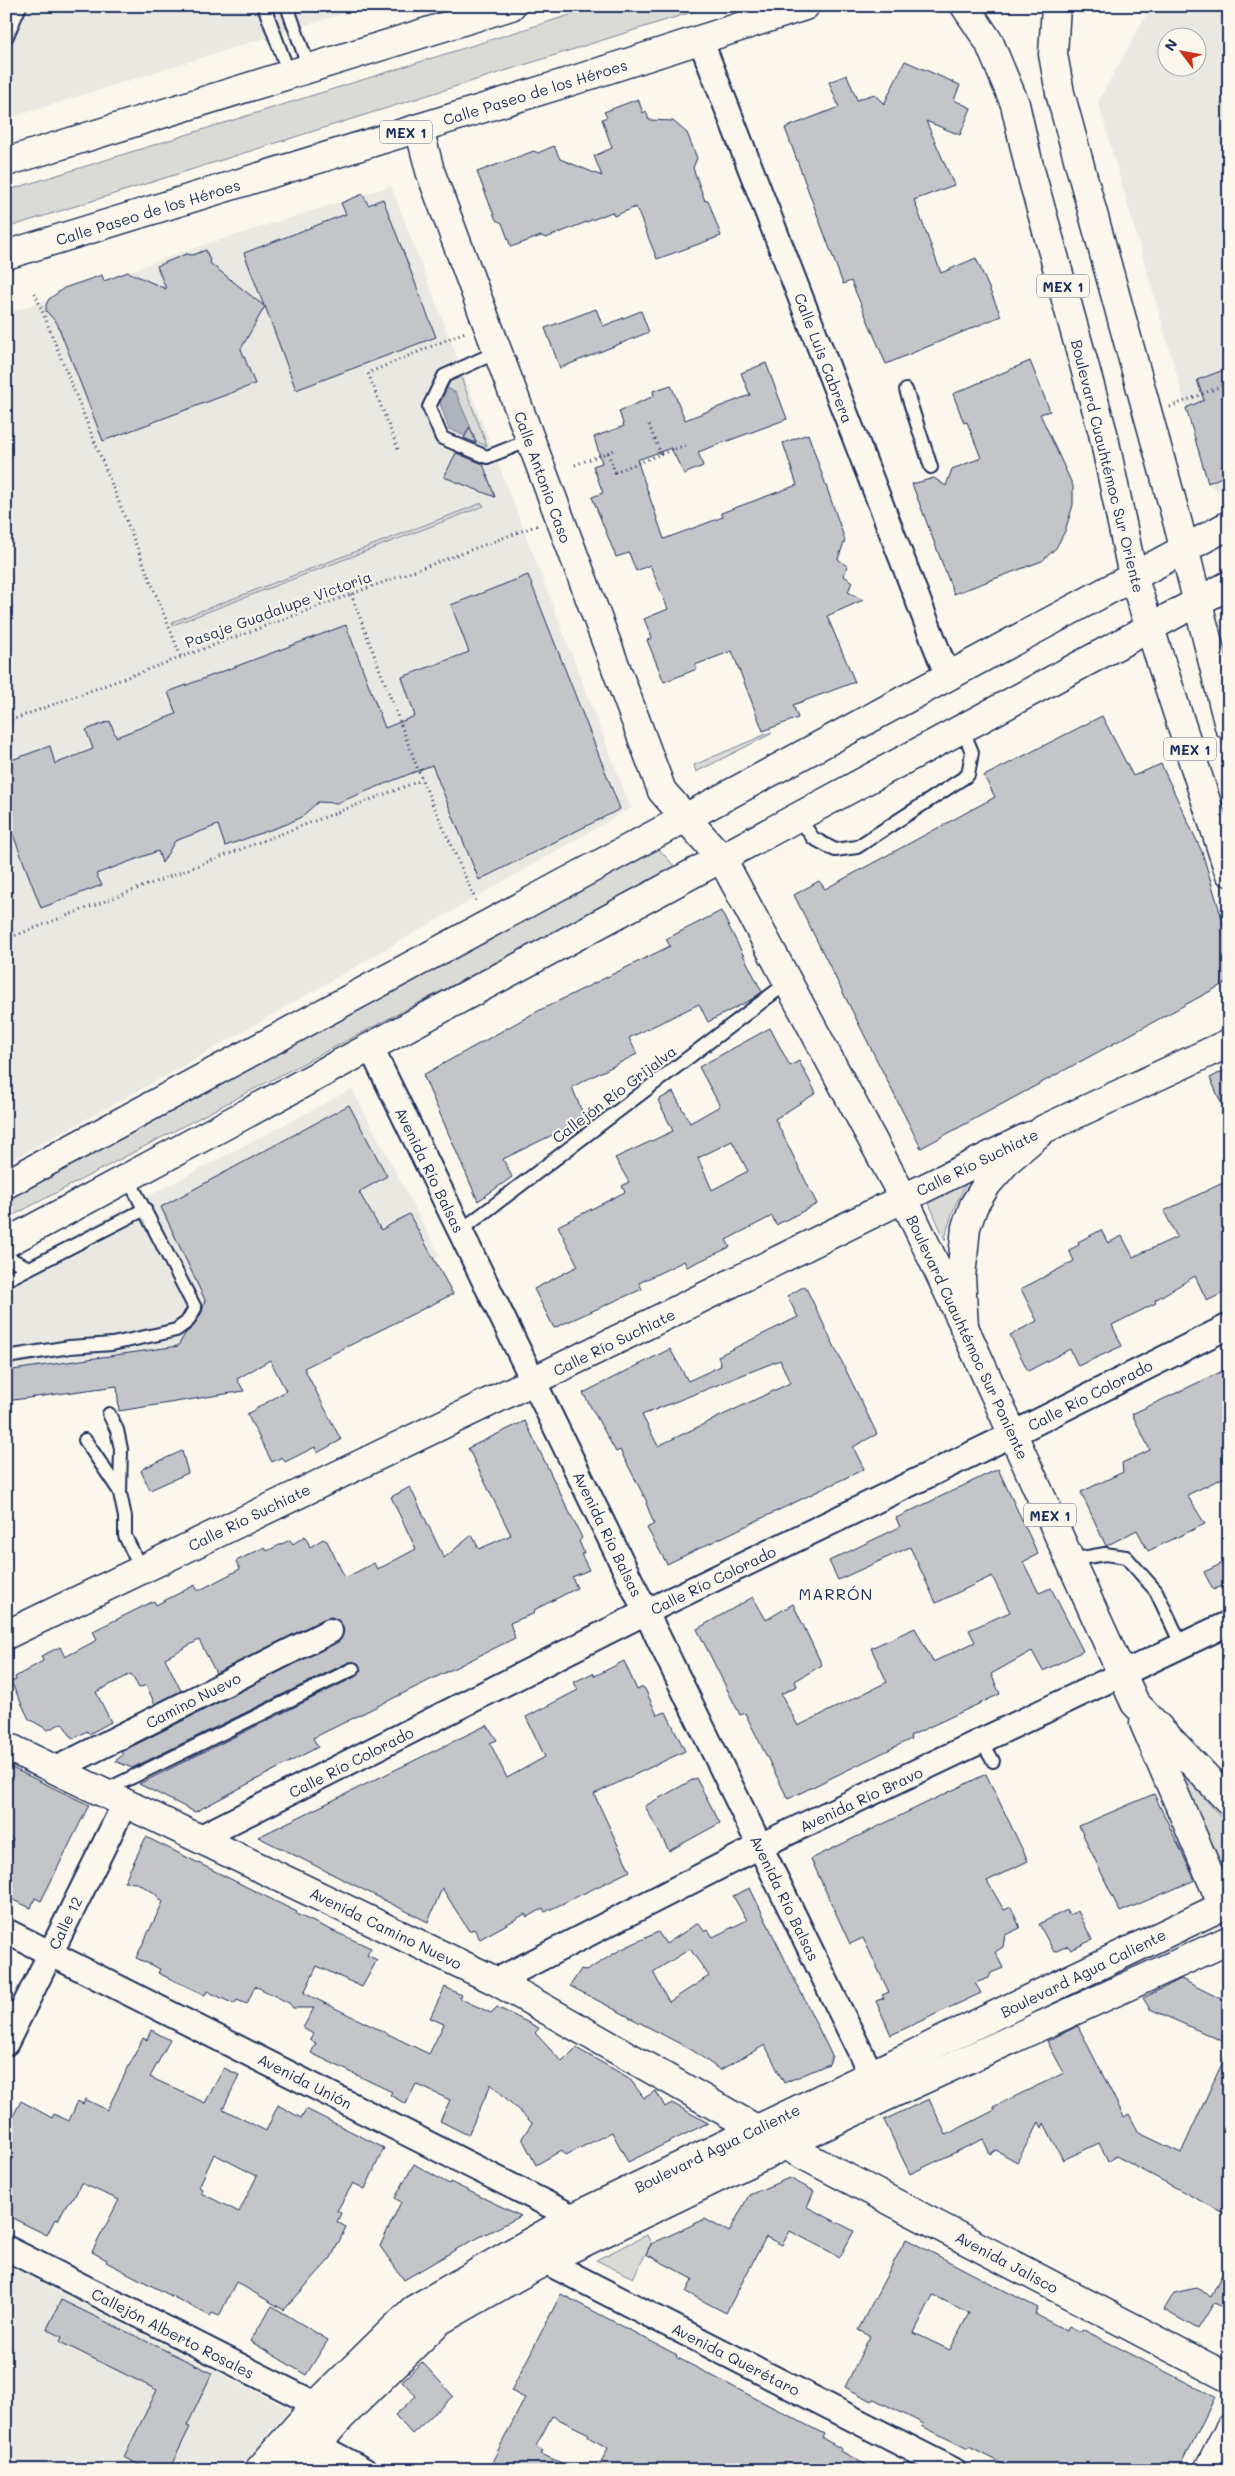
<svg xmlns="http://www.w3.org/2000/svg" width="1235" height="2476" font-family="Mali,sans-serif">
  <rect width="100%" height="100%" fill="#fbf7ec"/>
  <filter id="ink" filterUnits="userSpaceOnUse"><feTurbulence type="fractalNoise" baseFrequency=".02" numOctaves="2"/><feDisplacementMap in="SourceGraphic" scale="10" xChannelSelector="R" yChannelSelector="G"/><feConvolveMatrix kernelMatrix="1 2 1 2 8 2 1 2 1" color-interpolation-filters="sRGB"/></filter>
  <g filter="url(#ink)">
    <g fill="#eae8e2" fill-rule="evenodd">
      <polygon points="6,6 367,6 6,119"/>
      <path d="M1151,6H1229V487L1218,492L1208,483L1098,102ZM1168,38H1198V68H1168Z"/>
      <polygon points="391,186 631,808 169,1074 6,1163 6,314 204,245"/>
      <polygon points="352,1089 440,1256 167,1403 119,1411 116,1386 6,1401 6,1271"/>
      <polygon points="6,2265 290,2409 238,2470 6,2470"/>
    </g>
    <g fill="#dadad7" stroke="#7a849a">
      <polygon points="599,6 711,6 6,228 6,191"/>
      <polygon points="460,375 487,446 475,441 456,393 447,388 451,380"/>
      <polygon points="482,503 484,506 173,625 172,622"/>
      <polygon points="771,732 771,734 696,772 694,765"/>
      <polygon points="656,846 676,868 6,1219 6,1194"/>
      <path d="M976,1169C960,1192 950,1213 945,1240L925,1194Z"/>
      <polygon points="1164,1751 1229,1827 1229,1879 1221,1883"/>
      <polygon points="647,2235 651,2244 633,2278 596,2260"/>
    </g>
    <polygon fill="#afb3bb" stroke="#747e96" points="447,388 456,393 470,426 465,436 449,429 440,403"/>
    <g fill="#c3c5c9" stroke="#1b2f5e" fill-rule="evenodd">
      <polygon points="905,61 960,85 954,100 971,108 960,135 926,121 954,185 914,200 941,273 976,258 1001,316 886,364 851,281 843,284 785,128 839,107 829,82 847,75 857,100 874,94 884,104"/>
      <polygon points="638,99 643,113 646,111 649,120 673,121 687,133 697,158 693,168 705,201 708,200 721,236 657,259 636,207 614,216 612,212 546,238 541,236 511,247 502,223 496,220 477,172 534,151 538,153 554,146 560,159 602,176 594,156 612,148 602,119 607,117 604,112"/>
      <polygon points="363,194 368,205 383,199 436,337 296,390 265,306 241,349 255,384 103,441 57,323 46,311 46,305 49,299 64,288 102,275 104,281 128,272 166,289 157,266 186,254 193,255 206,250 211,264 264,306 244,253 346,214 341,203"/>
      <polygon points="596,309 603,326 641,311 649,332 560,368 545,328"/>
      <polygon points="1030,361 1050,411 1040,414 1073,486 1073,505 1065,531 1056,548 1042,561 954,594 912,484 934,478 946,486 952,469 981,458 967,422 964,423 953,394"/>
      <polygon points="766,363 787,419 698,452 703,466 684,474 671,448 637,460 664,539 723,517 721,513 797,485 783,443 808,434 845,540 838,559 848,567 843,575 852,582 848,592 863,600 827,616 855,682 793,705 798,718 763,731 732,651 695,665 697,669 664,682 647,640 652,638 644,619 668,609 650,565 636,571 629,553 616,557 592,497 603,493 593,466 602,463 594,437 624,426 619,411 654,396 653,391 671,385 685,420 750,395 741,373"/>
      <polygon points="1229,368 1229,474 1208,483 1186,408 1204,400 1197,380"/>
      <polygon points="470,427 476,443 464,438"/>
      <polygon points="456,453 483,464 495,497 444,477"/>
      <polygon points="528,575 620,809 479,880 432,765 337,803 318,802 301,817 287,824 225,846 218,825 175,841 162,863 158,851 96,874 102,885 41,908 6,816 6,762 50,746 55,764 93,749 86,730 110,721 116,737 176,714 168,692 346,625 385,728 415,716 402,677 469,652 451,605"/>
      <polygon points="1102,716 1133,776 1161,764 1202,852 1229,942 1229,981 921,1148 794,895 819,881 825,889 995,797 984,776"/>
      <polygon points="721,911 762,992 752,999 708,1022 699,1004 629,1038 637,1054 572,1087 585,1119 503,1159 512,1177 478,1201 423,1075 536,1012 670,946 666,939"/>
      <path d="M770,1028L790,1066L799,1061L816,1093L775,1119L817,1204L776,1225L772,1216L726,1240L730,1247L687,1267L684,1261L639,1283L642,1289L554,1328L534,1289L578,1266L558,1226L625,1192L622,1186L629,1182L615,1158L673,1131L658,1100L673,1092L690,1123L720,1106L699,1067ZM732,1141L748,1171L712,1190L698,1158Z"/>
      <polygon points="1229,1068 1229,1120 1210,1078"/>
      <polygon points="349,1105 387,1176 359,1192 381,1230 409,1214 453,1294 304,1368 341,1440 317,1453 315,1447 285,1462 282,1457 272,1462 247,1414 286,1391 270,1360 237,1379 244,1391 119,1411 117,1386 6,1401 6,1371 178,1346 185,1334 194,1326 202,1312 205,1300 161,1207"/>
      <polygon points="1229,1180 1229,1290 1207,1301 1195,1276 1155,1300 1156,1303 1112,1325 1122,1346 1078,1366 1070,1349 1028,1371 1010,1335 1037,1321 1021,1289 1074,1261 1069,1250 1079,1245 1078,1242 1101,1230 1108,1243 1122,1236 1133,1257 1177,1237 1164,1211"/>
      <path d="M805,1286L877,1434L853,1447L864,1469L667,1564L647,1528L654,1524L646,1503L647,1502L620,1450L616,1452L583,1393L670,1349L688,1381L721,1366L718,1356L798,1317L787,1296ZM780,1360L790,1383L658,1446L642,1415Z"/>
      <polygon points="1229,1368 1229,1475 1187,1495 1205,1524 1148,1551 1137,1530 1106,1546 1081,1492 1123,1472 1122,1463 1150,1450 1132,1414"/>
      <polygon points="525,1421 582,1538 579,1541 584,1553 581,1554 589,1570 572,1577 577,1588 534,1610 535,1613 510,1623 515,1638 313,1738 318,1747 195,1812 139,1784 357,1676 361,1670 358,1663 349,1662 132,1768 115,1761 123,1755 121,1752 336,1643 344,1632 342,1625 338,1620 331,1617 324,1619 216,1673 199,1640 165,1658 181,1691 155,1704 146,1685 139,1688 131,1674 96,1692 111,1722 89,1734 87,1731 73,1739 62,1723 48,1730 29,1719 11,1682 16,1680 15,1677 43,1661 41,1656 60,1647 65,1657 97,1640 93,1631 154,1601 156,1605 195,1585 198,1591 240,1569 236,1561 265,1547 267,1551 290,1540 293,1544 305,1536 310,1547 323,1539 327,1541 345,1578 374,1563 377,1569 384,1566 416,1549 391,1497 410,1487 444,1558 472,1535 479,1549 511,1535 468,1448"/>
      <polygon points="182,1451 188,1473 150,1490 141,1471 144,1468"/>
      <polygon points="998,1469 1038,1554 1023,1562 1039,1593 1051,1588 1083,1651 1043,1671 1032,1651 991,1674 1000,1694 910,1736 911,1739 788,1799 745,1713 740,1715 697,1629 753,1597 766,1620 793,1604 822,1665 795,1681 797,1686 781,1694 798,1726 887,1682 871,1648 915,1628 933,1662 975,1642 969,1630 1010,1612 992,1576 936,1603 910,1547 838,1580 829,1561 900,1527 896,1518"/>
      <polygon points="1229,1560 1229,1583 1213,1590 1204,1572"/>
      <polygon points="624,1661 637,1690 643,1687 645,1689 657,1715 666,1712 685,1751 594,1794 630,1871 545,1912 543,1908 527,1917 525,1914 480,1939 474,1929 469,1931 442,1888 428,1922 258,1837 487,1725 497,1740 490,1743 507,1778 545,1757 526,1717 578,1690 574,1682 593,1673 595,1676"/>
      <polygon points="6,1765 89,1805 41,1901 35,1898 31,1908 6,1897 6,1852 13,1839 6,1836"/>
      <polygon points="986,1774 1028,1861 987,1881 1004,1910 1011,1907 1020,1928 1005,1935 1003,1947 995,1952 1003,1968 991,1973 989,1978 975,1983 981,1993 891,2035 876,2001 884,1998 882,1995 889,1992 863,1938 850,1944 811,1859"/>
      <polygon points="696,1778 720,1823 669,1851 645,1806"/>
      <polygon points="1154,1794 1195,1880 1120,1912 1079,1826"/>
      <polygon points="146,1837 297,1912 296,1914 371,1948 367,1955 377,1960 362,1987 317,1966 304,1993 429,2054 444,2024 430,2018 445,1987 461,1995 459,1998 491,2013 497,2007 539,2028 535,2033 562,2062 576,2048 629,2078 644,2098 656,2091 665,2107 672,2103 708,2123 628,2162 612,2132 566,2155 562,2150 536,2165 522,2138 532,2123 491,2084 468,2135 440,2121 450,2100 416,2084 406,2104 390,2095 392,2092 311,2053 316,2043 310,2040 313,2034 303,2028 314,2008 293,2008 289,2003 255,1986 247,2004 237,2000 234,2004 207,1991 205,1995 158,1973 160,1969 136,1958 163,1902 153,1892 137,1883 124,1882"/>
      <path d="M750,1888L832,2056L829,2064L784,2083L765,2045L720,2070L692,2050L570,1986L581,1969L586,1971L620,1950L658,1932L666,1944L698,1923L705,1932L708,1930L713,1937L747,1920L733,1896ZM690,1949L709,1976L669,2002L653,1972Z"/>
      <polygon points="1067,1910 1069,1915 1078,1911 1092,1940 1071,1950 1068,1946 1054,1952 1039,1924"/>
      <polygon points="1181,1979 1229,2003 1229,2044 1150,2009 1143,1998"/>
      <polygon points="1078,2026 1124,2117 1129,2114 1139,2133 1181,2153 1229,2048 1229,2216 1116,2156 1108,2162 1099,2143 1063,2160 1044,2123 1042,2128 1039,2122 1017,2162 996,2150 990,2154 983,2139 910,2174 884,2120 929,2099 946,2135 995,2110 993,2107 1064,2073 1047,2041"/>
      <path d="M151,2030L170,2040L150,2077L167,2085L205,2103L224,2068L239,2075L223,2109L266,2131L278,2105L301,2118L306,2109L384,2148L365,2189L353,2183L337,2211L341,2213L337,2222L346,2227L331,2258L284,2310L236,2282L219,2316L212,2313L210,2316L106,2262L107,2260L92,2252L119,2200L81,2183L74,2198L67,2203L58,2220L55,2219L47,2235L6,2215V2129L21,2101L52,2118L54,2114L69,2121L78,2101L83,2104L85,2099L107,2110L143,2038L147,2040ZM214,2154L257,2176L239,2212L201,2193L202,2189L199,2187Z"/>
      <polygon points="414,2164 449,2184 450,2182 521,2216 462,2246 404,2280 380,2246 401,2202 395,2198"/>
      <polygon points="789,2178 814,2191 807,2207 854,2231 840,2257 790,2231 782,2245 766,2237 726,2313 686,2292 693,2279 646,2254 651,2244 705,2219 729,2232 749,2195"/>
      <path d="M906,2239L1038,2308L1035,2314L1067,2331L1069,2326L1081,2332L1082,2329L1215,2397L1179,2470H1014L969,2447L968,2449L922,2426L924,2424L874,2399L872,2401L845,2387L870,2336L858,2330ZM933,2295L969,2313L950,2350L914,2333Z"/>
      <polygon points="1229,2260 1229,2310 1214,2303 1198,2329 1164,2310 1174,2293 1196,2288 1211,2296"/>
      <polygon points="561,2294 677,2355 676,2357 824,2434 822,2438 842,2449 841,2451 875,2470 644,2470 637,2465 634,2470 597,2470 608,2448 588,2437 589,2434 552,2416 536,2446 543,2451 541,2454 578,2470 488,2470 525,2398 511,2391"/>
      <polygon points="61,2300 212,2373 187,2426 190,2427 169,2470 149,2470 124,2457 157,2390 60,2342 62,2337 47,2329"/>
      <polygon points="272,2306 328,2340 306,2375 250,2341"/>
      <polygon points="422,2362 453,2396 412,2434 395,2415 416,2396 402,2381"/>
    </g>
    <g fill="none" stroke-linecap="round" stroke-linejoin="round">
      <defs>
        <g id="service">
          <polyline points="264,6 289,74"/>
          <polyline points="287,6 309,68"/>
          <polyline points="6,38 20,6"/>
          <polyline points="497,352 444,376 429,407 442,438 487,457 530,440"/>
          <polyline points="906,390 931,467"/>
          <polyline points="799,818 813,838 835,850 857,847 968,775 972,752 962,728"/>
          <polyline points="460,1231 788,982"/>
          <polyline points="6,1257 29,1268"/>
          <polyline points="6,1280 145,1209"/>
          <polyline points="6,1357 70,1347 112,1344 159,1334 176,1330 187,1322 195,1308 128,1178"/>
          <polyline points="109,1414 117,1430 121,1449 120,1493 125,1517 125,1536 141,1569"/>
          <polyline points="85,1440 120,1492"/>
          <polyline points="1070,1560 1105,1554 1126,1557 1156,1591 1182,1646"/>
          <polyline points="982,1742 993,1761"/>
          <polyline points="104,1791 353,1669"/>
        </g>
        <g id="minor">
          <polyline points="701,41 947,675"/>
          <polyline points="371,1048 871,2074"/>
          <polyline points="56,1769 330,1631"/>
          <polyline points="199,1838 646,1612 1013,1434 1229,1326"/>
          <polyline points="6,1931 587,2224"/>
          <polyline points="496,1981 760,1846 1229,1623"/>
          <polyline points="6,2043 125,1803"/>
          <polyline points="6,2248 333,2413"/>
          <polyline points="531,2254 953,2470"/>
          <polyline points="302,2437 364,2470"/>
        </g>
        <g id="tertiary">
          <polyline points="419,128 430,171 662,791 722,859 904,1199 964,1325"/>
          <polyline points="6,1635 533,1381 1030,1136"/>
        </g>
        <g id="secondary">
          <polyline points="6,1184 1229,525"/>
          <polyline points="6,1243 1229,585"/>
          <polyline points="6,1746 496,1981 786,2146 1229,2378"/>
          <polyline points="1208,2470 1229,2429"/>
        </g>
        <g id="primary">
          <polyline points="965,6 989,42 1015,104 1029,166 1103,433 1133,576 1229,872"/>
          <polyline points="1056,6 1053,54 1060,93 1178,524 1229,726"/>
          <polyline points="6,162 511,6"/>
          <polyline points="6,255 562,84 805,6"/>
          <polyline points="1229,1043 1044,1129 1009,1159 987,1184 974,1205 966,1227 961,1277 964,1327 1135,1703 1229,1801"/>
          <polyline points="1144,1723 1223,1906"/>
          <polyline points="259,2470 316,2405 413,2310 574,2217 1229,1903"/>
          <polyline points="294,2470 341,2417 439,2321 486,2294 545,2261 883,2098 1229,1940"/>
        </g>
      </defs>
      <use href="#service" stroke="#1b2f5e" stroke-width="16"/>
      <use href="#minor" stroke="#1b2f5e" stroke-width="28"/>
      <use href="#tertiary" stroke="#1b2f5e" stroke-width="31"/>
      <use href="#secondary" stroke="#1b2f5e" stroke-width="31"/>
      <use href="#primary" stroke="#1b2f5e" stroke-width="31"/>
      <g stroke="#1b2f5e" stroke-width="3" stroke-dasharray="1 4" stroke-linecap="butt">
        <polyline points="35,293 181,657"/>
        <polyline points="1170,407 1229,383"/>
        <polyline points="398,449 368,373 465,332"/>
        <polyline points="608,453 615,472 661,454 649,425"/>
        <polyline points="661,454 686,445"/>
        <polyline points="575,465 617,449"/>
        <polyline points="351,594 422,780 477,903"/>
        <polyline points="6,701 13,720"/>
        <polyline points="6,722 538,525"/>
        <polyline points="6,939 422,780"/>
      </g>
      <use href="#service" stroke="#fbf7ec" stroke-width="12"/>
      <use href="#minor" stroke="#fbf7ec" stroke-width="24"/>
      <use href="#tertiary" stroke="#fbf7ec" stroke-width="28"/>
      <use href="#secondary" stroke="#fbf7ec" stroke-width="28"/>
      <use href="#primary" stroke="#fbf7ec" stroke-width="28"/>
    </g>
  </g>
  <g text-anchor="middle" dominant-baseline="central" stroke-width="4" stroke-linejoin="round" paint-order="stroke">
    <g fill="#fbf7ec" stroke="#5e6b89" stroke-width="1">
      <rect x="380" y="120.5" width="52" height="23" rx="4"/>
      <rect x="1037" y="274.5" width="52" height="23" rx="4"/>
      <rect x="1164" y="737.5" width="52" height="23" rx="4"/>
      <rect x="1024" y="1503.5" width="52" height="23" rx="4"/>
    </g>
    <g font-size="14" font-weight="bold" fill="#1b2f5e">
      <text x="406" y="132">MEX 1</text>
      <text x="1063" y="286">MEX 1</text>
      <text x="1190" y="749">MEX 1</text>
      <text x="1050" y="1515">MEX 1</text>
    </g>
    <g font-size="15" fill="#1b2f5e" stroke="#fbf7ec">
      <text transform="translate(535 92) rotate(-17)">Calle Paseo de los Héroes</text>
      <text transform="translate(148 212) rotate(-17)">Calle Paseo de los Héroes</text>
      <text transform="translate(824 358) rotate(69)">Calle Luis Cabrera</text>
      <text transform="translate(1108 466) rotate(76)">Boulevard Cuauhtémoc Sur Oriente</text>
      <text transform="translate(543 477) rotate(70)">Calle Antonio Caso</text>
      <text transform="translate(278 609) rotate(-20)">Pasaje Guadalupe Victoria</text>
      <text transform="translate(614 1094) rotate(-37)">Callejón Río Grijalva</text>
      <text transform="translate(977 1162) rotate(-26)">Calle Río Suchiate</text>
      <text transform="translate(430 1170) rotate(64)">Avenida Río Balsas</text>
      <text transform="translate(968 1337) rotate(65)">Boulevard Cuauhtémoc Sur Poniente</text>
      <text transform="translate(614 1342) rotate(-26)">Calle Río Suchiate</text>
      <text transform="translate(1090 1395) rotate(-27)">Calle Río Colorado</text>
      <text transform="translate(249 1517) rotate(-26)">Calle Río Suchiate</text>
      <text transform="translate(608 1534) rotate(64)">Avenida Río Balsas</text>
      <text transform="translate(713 1580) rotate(-26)">Calle Río Colorado</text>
      <text transform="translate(193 1700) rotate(-27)">Camino Nuevo</text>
      <text transform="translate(351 1762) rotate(-27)">Calle Río Colorado</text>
      <text transform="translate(861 1799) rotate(-25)">Avenida Río Bravo</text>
      <text transform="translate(785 1898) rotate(64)">Avenida Río Balsas</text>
      <text transform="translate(65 1923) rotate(-64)">Calle 12</text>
      <text transform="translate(386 1928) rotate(26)">Avenida Camino Nuevo</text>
      <text transform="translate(1083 1973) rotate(-26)">Boulevard Agua Caliente</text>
      <text transform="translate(305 2081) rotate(27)">Avenida Unión</text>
      <text transform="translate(717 2148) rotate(-26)">Boulevard Agua Caliente</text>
      <text transform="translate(1007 2262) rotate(28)">Avenida Jalisco</text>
      <text transform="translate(173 2333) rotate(27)">Callejón Alberto Rosales</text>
      <text transform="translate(736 2359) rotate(27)">Avenida Querétaro</text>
    </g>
    <g font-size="16" letter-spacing="1" fill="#1b2f5e" stroke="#fbf7ec">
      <text x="836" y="1593">MARRÓN</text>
    </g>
  </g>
  <rect width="1235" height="2476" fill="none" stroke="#fbf7ec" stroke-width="25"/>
  <rect x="12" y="12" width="1210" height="2451" fill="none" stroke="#1b2f5e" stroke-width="2" filter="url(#ink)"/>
  <g transform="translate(1182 52) rotate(302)"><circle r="24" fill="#fbf7ec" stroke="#a1a7b3"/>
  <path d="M0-4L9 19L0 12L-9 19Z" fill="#c8321e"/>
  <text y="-8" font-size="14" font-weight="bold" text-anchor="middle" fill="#1b2f5e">N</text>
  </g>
</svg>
